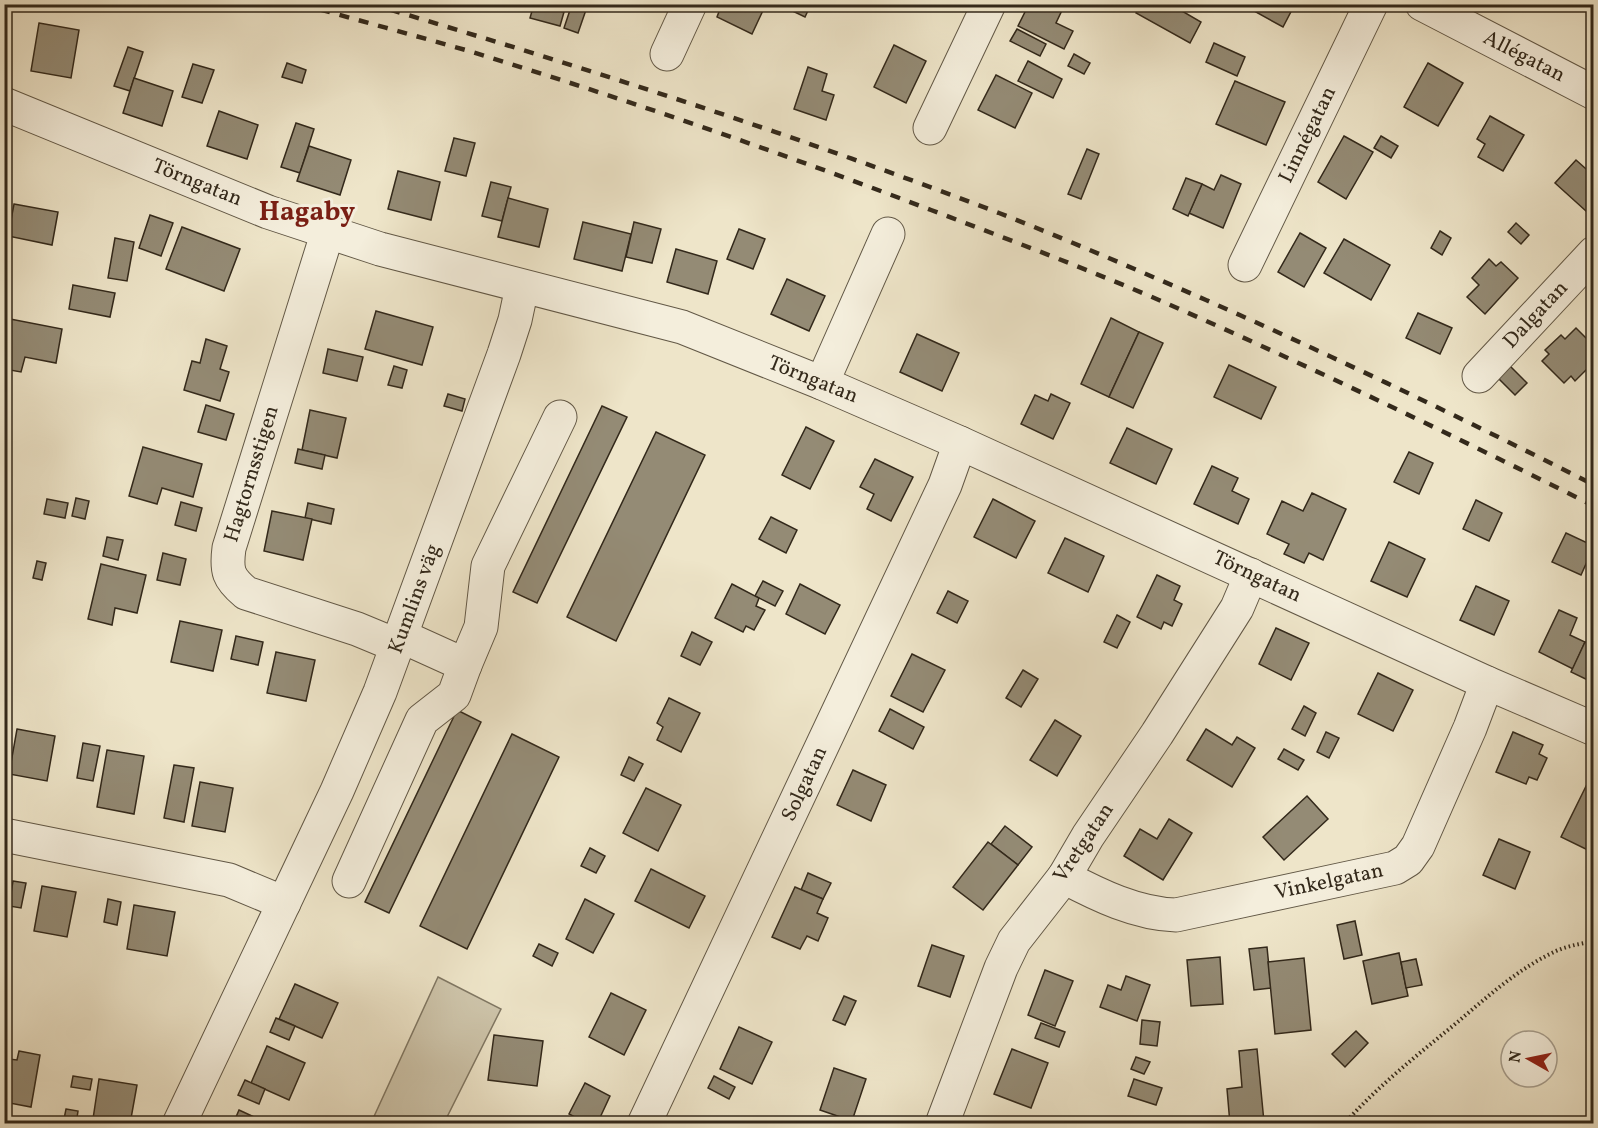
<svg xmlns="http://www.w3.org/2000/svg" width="1598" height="1128" font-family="Vollkorn,serif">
  <rect width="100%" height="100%" fill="#eee5c9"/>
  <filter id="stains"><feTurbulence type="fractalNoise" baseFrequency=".00333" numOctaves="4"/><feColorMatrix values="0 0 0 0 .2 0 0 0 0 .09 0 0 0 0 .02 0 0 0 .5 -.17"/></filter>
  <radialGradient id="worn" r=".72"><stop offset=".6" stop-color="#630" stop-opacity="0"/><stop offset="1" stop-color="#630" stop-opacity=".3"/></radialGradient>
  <polygon fill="#cec5ab" stroke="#807763" stroke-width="1.5" points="438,977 501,1009 444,1123 371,1123"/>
  <g fill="#948b75" stroke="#33291b" stroke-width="1.5">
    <polygon points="534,4 564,12 560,26 530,18"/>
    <polygon points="572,4 588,4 578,33 564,28"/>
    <polygon points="722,4 766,4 752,34 717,17"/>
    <polygon points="778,4 811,4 805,17"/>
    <polygon points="1029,4 1065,4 1056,23 1073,31 1064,49 1018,26"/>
    <polygon points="1140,4 1170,4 1201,22 1190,43 1136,13"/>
    <polygon points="1246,4 1295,4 1283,27 1245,6"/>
    <polygon points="39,23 79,30 71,78 31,71"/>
    <polygon points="1017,29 1046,44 1040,56 1010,41"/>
    <polygon points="1214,43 1245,57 1237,76 1206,62"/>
    <polygon points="894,45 926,61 906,103 874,87"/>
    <polygon points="128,47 143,52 130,91 114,86"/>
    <polygon points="1074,54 1090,63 1084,74 1068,66"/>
    <polygon points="1028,61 1062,79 1053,98 1018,81"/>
    <polygon points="287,63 306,70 302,83 282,77"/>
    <polygon points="1428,63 1463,83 1438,126 1404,107"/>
    <polygon points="193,64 214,70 202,103 182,97"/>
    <polygon points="808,67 827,74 822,91 834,95 826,120 794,109"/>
    <polygon points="996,75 1032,93 1015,128 978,110"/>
    <polygon points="134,78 173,91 162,126 123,113"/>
    <polygon points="1235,81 1285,102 1266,145 1216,124"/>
    <polygon points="219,111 258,125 247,159 207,146"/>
    <polygon points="1490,116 1524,135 1503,171 1478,157 1485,144 1477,139"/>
    <polygon points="296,123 314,129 300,173 281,167"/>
    <polygon points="1344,136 1373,152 1346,199 1318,182"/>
    <polygon points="1381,136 1398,146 1391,158 1374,148"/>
    <polygon points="454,138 475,143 466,176 445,171"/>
    <polygon points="309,146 351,160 340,195 297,181"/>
    <polygon points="1087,149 1099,154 1081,199 1068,194"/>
    <polygon points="1576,160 1594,176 1594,203 1586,211 1555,183"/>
    <polygon points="398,171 440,182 431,220 388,209"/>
    <polygon points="1221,175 1241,184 1223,228 1189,213 1202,184 1214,190"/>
    <polygon points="1186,178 1202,184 1188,216 1173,209"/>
    <polygon points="491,182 511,187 502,221 482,216"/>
    <polygon points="508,198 548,209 539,247 498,237"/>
    <polygon points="14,204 58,212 52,245 8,236"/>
    <polygon points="150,215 173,223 161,256 139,248"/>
    <polygon points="583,222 631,234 622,271 574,259"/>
    <polygon points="634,222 661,229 652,263 626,257"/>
    <polygon points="1516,223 1529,235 1521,244 1508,232"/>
    <polygon points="182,227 240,249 224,291 166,269"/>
    <polygon points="739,229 765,239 753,269 727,259"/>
    <polygon points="1440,231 1451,238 1442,255 1431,248"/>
    <polygon points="1300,233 1326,248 1304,287 1278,272"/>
    <polygon points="115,238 134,242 127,281 108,278"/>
    <polygon points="1344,239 1390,265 1371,300 1324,273"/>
    <polygon points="676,249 717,261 708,294 667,282"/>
    <polygon points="1489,259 1496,266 1501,262 1518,278 1485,314 1467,297 1479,285 1472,278"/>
    <polygon points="787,279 825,296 809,331 771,314"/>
    <polygon points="73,285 115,293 110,317 69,309"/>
    <polygon points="376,311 433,327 422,365 365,349"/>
    <polygon points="1418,313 1452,328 1440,354 1406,338"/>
    <polygon points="5,318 62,329 56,363 25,357 21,372 4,369 7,354 4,353"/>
    <polygon points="1111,318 1139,332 1109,397 1081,384"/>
    <polygon points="1576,328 1594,346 1594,354 1588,360 1592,364 1575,381 1571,376 1564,383 1542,361 1549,354 1545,350 1561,335 1565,339"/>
    <polygon points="1139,332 1163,343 1133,408 1109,397"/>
    <polygon points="917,334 959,353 942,391 900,372"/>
    <polygon points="206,339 227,346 220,369 229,372 220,401 184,390 192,361 200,363"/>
    <polygon points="328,349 363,357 357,381 323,373"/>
    <polygon points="1508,364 1527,383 1515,395 1496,376"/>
    <polygon points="1229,365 1276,387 1261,419 1214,397"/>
    <polygon points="394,366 407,370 402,388 388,385"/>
    <polygon points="448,394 465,399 462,411 444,406"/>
    <polygon points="1051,394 1070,403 1053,439 1021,424 1035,395 1048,401"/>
    <polygon points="206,405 234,414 226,440 198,432"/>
    <polygon points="602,406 627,417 537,603 513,592"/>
    <polygon points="310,410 346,418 337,458 302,450"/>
    <polygon points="806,427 834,441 810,489 782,475"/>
    <polygon points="1127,428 1172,449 1156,484 1110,463"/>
    <polygon points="656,432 705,455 616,641 567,617"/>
    <polygon points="143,447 202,464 193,497 162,488 157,504 129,496"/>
    <polygon points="298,449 325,455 322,469 295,463"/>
    <polygon points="1409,452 1433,463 1419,494 1394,482"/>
    <polygon points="875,459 913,477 891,521 867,509 874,494 860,487"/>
    <polygon points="1212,466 1238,478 1232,491 1249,499 1238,524 1194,504"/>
    <polygon points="1312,493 1346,509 1323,560 1309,553 1304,563 1284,554 1289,544 1267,534 1282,501 1303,511"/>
    <polygon points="76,498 89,501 85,519 72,516"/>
    <polygon points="47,499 68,503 65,518 44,514"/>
    <polygon points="993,499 1035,521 1016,558 974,537"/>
    <polygon points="1476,500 1502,513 1489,541 1463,529"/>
    <polygon points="181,502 202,508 196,531 175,525"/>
    <polygon points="308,503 334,509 331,524 305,518"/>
    <polygon points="272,511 312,519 303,560 264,551"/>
    <polygon points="771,517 797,530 786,553 759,539"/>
    <polygon points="1566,533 1594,546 1581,575 1552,562"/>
    <polygon points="107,537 123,540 118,560 103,556"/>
    <polygon points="1065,538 1104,556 1088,592 1048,573"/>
    <polygon points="1389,542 1425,559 1407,597 1371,581"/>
    <polygon points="163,553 186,559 180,585 157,580"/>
    <polygon points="37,561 46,563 42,580 33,578"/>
    <polygon points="101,564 146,575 137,613 115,608 112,625 88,619"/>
    <polygon points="1157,575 1180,586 1174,600 1182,604 1172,626 1164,622 1161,629 1137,617"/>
    <polygon points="763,581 783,591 775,606 755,596"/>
    <polygon points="732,584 759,598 756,606 765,610 754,630 746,626 743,632 715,618"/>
    <polygon points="800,584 840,605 825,634 786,614"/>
    <polygon points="1476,586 1509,601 1494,635 1460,620"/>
    <polygon points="948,591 968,601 957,623 937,613"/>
    <polygon points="1559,610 1577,618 1570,635 1585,642 1573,669 1539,652"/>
    <polygon points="1117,615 1130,622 1117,648 1104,642"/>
    <polygon points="180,621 222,630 213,671 171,662"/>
    <polygon points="1276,628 1309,643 1291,680 1259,664"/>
    <polygon points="692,632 712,642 700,665 681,656"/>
    <polygon points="236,636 263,642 258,665 231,659"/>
    <polygon points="1585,642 1594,646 1594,683 1571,672"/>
    <polygon points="276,652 315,660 306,701 267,693"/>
    <polygon points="912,654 945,670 923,712 891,696"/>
    <polygon points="1023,670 1038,679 1021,707 1006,698"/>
    <polygon points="1378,673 1413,690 1393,731 1358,714"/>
    <polygon points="669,698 700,713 681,752 657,740 663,727 657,723"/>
    <polygon points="1304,706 1316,713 1305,736 1292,729"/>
    <polygon points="890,709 924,727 913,749 879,731"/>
    <polygon points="457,710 481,722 389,913 365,902"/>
    <polygon points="1055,720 1081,736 1057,776 1030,760"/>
    <polygon points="17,729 55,736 47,781 9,774"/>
    <polygon points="1206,729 1232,745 1237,737 1255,748 1232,787 1187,760"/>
    <polygon points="1326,732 1339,738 1329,758 1317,752"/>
    <polygon points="1513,732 1543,745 1539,754 1547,758 1537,780 1529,777 1526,784 1496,772"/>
    <polygon points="512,734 559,757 467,949 420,926"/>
    <polygon points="83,743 100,746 93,781 77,778"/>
    <polygon points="1284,749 1304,760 1298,770 1278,759"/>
    <polygon points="107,750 144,756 134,814 97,807"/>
    <polygon points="629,757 643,764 634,781 621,775"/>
    <polygon points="174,765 194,768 184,822 164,818"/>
    <polygon points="853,770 886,785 871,821 837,805"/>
    <polygon points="1594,770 1594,853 1561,837"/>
    <polygon points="200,782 233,788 225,832 192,826"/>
    <polygon points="646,788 681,805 658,851 623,833"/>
    <polygon points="1307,796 1328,819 1284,860 1263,837"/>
    <polygon points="1169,819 1192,833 1163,880 1124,856 1140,829 1157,839"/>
    <polygon points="1005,826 1032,847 1018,865 991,844"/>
    <polygon points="1499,839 1530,852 1515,889 1483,875"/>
    <polygon points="988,842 1018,865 983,910 953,887"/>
    <polygon points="590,848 605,856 596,873 581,866"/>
    <polygon points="651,869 705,896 689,928 635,901"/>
    <polygon points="808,873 831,883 823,899 801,890"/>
    <polygon points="13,881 26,883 21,908 9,906"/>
    <polygon points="42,886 76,892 67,937 34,931"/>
    <polygon points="795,887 823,899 817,913 828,918 818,941 807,936 800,949 772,937"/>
    <polygon points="108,899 121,902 117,925 104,922"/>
    <polygon points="585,899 614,914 593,953 566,939"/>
    <polygon points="134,905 175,912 167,956 127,949"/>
    <polygon points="1355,921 1362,955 1344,959 1337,925"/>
    <polygon points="539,944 558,953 552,966 533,956"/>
    <polygon points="932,945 964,956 950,997 918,986"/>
    <polygon points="1267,947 1271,988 1254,990 1249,949"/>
    <polygon points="1399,953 1408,996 1372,1004 1363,961"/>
    <polygon points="1220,957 1223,1004 1191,1006 1187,960"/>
    <polygon points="1304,958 1311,1030 1275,1034 1268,962"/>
    <polygon points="1416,959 1422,985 1406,988 1401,962"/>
    <polygon points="1045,970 1073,981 1055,1026 1028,1015"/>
    <polygon points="1126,976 1150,985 1137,1021 1100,1007 1108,985 1121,990"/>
    <polygon points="295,984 338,1003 322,1038 279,1019"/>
    <polygon points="611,993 646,1010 624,1055 589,1037"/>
    <polygon points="844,996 856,1001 845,1025 833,1020"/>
    <polygon points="276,1018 295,1026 289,1040 270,1032"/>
    <polygon points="1142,1020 1160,1022 1157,1046 1140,1044"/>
    <polygon points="1041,1023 1065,1032 1059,1047 1035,1038"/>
    <polygon points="739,1027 772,1042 752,1084 720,1069"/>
    <polygon points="1356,1031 1368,1043 1345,1067 1332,1054"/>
    <polygon points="494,1035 543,1041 537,1086 488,1080"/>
    <polygon points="267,1046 305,1063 289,1100 251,1083"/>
    <polygon points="1012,1049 1048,1063 1031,1108 994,1094"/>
    <polygon points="1257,1049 1264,1122 1230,1124 1227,1089 1242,1087 1239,1051"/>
    <polygon points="19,1051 40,1055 31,1107 4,1102 4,1085 9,1059 17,1060"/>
    <polygon points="1136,1057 1150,1062 1144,1074 1131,1069"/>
    <polygon points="834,1068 866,1079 852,1121 820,1110"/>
    <polygon points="73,1076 92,1079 90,1090 71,1087"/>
    <polygon points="714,1076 735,1087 729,1099 708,1088"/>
    <polygon points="99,1079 137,1085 130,1124 116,1124 93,1119"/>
    <polygon points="1134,1079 1162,1088 1156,1105 1128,1096"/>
    <polygon points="245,1080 265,1089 259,1104 238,1095"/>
    <polygon points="585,1083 610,1096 597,1124 588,1124 569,1114"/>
    <polygon points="66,1109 78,1111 76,1124 63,1124"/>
    <polygon points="239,1110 269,1124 233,1124"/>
    <polygon points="696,1118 708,1124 693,1124"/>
  </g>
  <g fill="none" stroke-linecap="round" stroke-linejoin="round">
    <defs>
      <g id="minor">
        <polyline points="1422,4 1594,93"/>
        <polyline points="667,54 690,4"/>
        <polyline points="4,104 268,212 380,249 682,327 822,383 960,443 1487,683 1594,729"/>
        <polyline points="930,128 989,4"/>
        <path d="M328,231L229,548C226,571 228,578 246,593L357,629L398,646"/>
        <polyline points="1245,265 1371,4"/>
        <polyline points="1479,376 1594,253"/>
        <polyline points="822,383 888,234"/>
        <polyline points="401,636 465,665 481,627 488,566 560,417"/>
        <polyline points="4,835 229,880 284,903"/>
        <path d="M1064,877C1098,895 1137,914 1176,915L1395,868L1408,860L1418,846L1470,728L1487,683"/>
        <polyline points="349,881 422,720 454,695 465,665"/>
        <polyline points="179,1124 337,791 380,692 504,354 515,320 522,287"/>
        <polyline points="644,1124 945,485 960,443"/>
        <polyline points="942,1124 1001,968 1014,941 1064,877 1088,836 1157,734 1237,608 1251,575"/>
      </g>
    </defs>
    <use href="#minor" stroke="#625846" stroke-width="35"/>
    <path stroke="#33291b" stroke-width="4" stroke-dasharray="1.5 3" stroke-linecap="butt" d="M1344,1124C1377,1087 1416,1056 1454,1025C1485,999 1516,970 1554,952C1566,946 1580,944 1594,941"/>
    <use href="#minor" stroke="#f4eedc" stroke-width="33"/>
    <g stroke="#33291b" stroke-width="4.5" stroke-dasharray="10 10" stroke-linecap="butt">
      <path d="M301,4C357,20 413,35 469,51C625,99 779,152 931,210C1005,238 1079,266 1152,297C1301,362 1448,433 1594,506"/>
      <path d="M371,4C583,67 793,134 999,213C1068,240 1137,270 1206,300C1337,358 1466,420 1594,485"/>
    </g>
  </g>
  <g text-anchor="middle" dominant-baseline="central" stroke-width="6" stroke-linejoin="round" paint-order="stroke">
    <g font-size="21" fill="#33291b" stroke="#f4eedc">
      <text transform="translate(1524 57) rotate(27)">Allégatan</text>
      <text transform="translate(1308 135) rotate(-64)">Linnégatan</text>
      <text transform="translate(197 183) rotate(22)">Törngatan</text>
      <text transform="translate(1536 315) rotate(-47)">Dalgatan</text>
      <text transform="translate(813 380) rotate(22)">Törngatan</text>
      <text transform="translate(252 474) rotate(-73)">Hagtornsstigen</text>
      <text transform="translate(1257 577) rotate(25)">Törngatan</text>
      <text transform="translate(415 599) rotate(-70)">Kumlins väg</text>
      <text transform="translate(805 784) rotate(-65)">Solgatan</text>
      <text transform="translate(1084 843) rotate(-56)">Vretgatan</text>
      <text transform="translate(1329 882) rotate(-12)">Vinkelgatan</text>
    </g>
    <g font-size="27" font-weight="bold" fill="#7a1f14" stroke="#f4eedc">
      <text x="307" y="213">Hagaby</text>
    </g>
  </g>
  <rect width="1598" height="1128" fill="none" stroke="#eee5c9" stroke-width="24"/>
  <rect x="6" y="6" width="1586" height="1116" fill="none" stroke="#33291b" stroke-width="3"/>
  <rect x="12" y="12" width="1574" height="1104" fill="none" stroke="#33291b" stroke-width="1.5"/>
  <g transform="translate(1529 1059) rotate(279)"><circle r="28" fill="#f4eedc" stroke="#a79f8f" stroke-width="1.5"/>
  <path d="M0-4.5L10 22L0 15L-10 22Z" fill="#8f2418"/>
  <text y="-9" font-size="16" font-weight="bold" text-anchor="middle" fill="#33291b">N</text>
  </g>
  <rect width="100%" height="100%" filter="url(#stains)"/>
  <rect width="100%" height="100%" fill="url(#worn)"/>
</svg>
